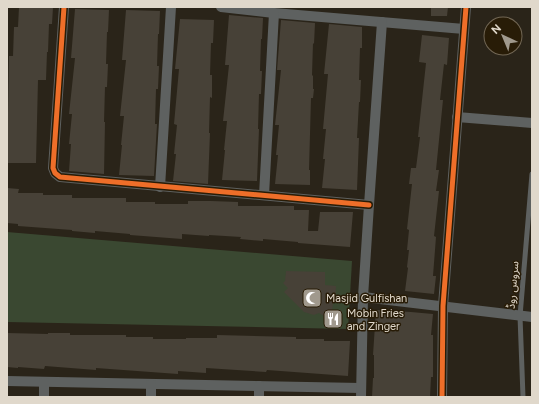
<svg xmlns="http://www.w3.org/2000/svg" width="539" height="404" font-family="Figtree,'Noto Sans Arabic',sans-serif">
  <rect width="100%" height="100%" fill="#2a2419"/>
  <polygon fill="#3a4831" points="7,232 352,261 348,329 7,322"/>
  <g fill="#474137">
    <polygon points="19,7 53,7 52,24 49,24 48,52 47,52 46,80 38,80 36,163 7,163 7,112 8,112 9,56 13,56 14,27 18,27"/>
    <polygon points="431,7 448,7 447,16 431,16"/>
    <polygon points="75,9 109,10 108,32 107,32 106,64 108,64 107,87 105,87 104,122 105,122 104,174 69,171 71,144 69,144 72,114 69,114 75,58 71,58"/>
    <polygon points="126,10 160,11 159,34 158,34 157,66 159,66 158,89 156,89 155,124 157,124 154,176 119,175 122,145 121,145 124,116 120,116 126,60 122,60"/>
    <polygon points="229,15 263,18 262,39 261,39 260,71 262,71 261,94 259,94 258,129 259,129 257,181 222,180 225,150 224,150 227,121 223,121 229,65 225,65"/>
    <polygon points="180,19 214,20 213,43 211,43 210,75 212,75 212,98 210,97 209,133 210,133 208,184 173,181 176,154 174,154 177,125 174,124 179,69 175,69"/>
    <polygon points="281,20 315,23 314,44 313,43 312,75 313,76 313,89 314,89 313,98 311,98 309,170 310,170 310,185 275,184 278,155 276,155 279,125 275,125 281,70 277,70"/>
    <polygon points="329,24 362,27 362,48 360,48 359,80 361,80 360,102 359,102 357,138 359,138 357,190 322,188 325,159 323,159 326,129 323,129 328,74 324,74"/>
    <polygon points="422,35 449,38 447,65 444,64 440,100 443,100 436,170 439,170 436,191 439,191 434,236 436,237 433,276 436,276 434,294 405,291 408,268 407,267 409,250 407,250 409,230 407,229 412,184 409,184 411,168 416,168 420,137 418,137 426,63 419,62"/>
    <polygon points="7,188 19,189 18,193 43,193 43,195 72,195 72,198 126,198 126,202 155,202 155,204 188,204 188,201 211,201 238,202 238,206 294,206 294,210 309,210 308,231 318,231 320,212 353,212 350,247 298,243 298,242 263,239 263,241 240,239 241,237 209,235 209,236 182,234 182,239 130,235 130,234 95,231 95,233 72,231 72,230 18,226 18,224 7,223"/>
    <polygon points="286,271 325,272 325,285 336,286 335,303 333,303 332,312 327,313 326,317 319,313 314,315 304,312 284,292 288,288 283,283 285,281"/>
    <polygon points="376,310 411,312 433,314 431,335 433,335 433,377 431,377 430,397 372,397 373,378 374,378 374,355 373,355"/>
    <polygon points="7,333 48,334 48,333 70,333 70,335 126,335 126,337 153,337 153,339 186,339 186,338 217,338 217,335 296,337 296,339 324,339 324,341 350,341 348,376 267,370 266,372 206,368 206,373 178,371 178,374 96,368 96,370 45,366 44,369 18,367 18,368 7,367"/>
  </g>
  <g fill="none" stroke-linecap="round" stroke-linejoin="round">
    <polyline stroke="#5e6160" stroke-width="5" points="523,397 520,316 532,174"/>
    <g stroke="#5e6160" stroke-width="10">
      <path d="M64,7L53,168L55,173L60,177C163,187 266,195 369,205"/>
      <polyline points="221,7 274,13 464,29"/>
      <polyline points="457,117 532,123"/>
      <polyline points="160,187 171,7"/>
      <polyline points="264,195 274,13"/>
      <polyline points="363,297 532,317"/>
      <polyline points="7,381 361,388"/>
      <polyline points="44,382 44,397"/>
      <polyline points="151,397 151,384"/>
      <polyline points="259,397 259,386"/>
      <polyline points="361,397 363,297 369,205 382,22"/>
      <polyline points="442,397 443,306 466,7"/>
    </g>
    <defs>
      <g id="cycleway">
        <path d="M64,7L53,168L55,173L60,177C163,187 266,195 369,205"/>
        <polyline points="442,397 443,306 466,7"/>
      </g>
    </defs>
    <use href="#cycleway" stroke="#281c07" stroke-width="8"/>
    <use href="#cycleway" stroke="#ee6e29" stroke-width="5"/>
  </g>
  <defs>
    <symbol id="mosque-square" viewBox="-11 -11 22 22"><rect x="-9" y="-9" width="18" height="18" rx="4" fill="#a0998d" stroke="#281c07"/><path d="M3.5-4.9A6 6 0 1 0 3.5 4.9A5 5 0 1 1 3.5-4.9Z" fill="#fff"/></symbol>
    <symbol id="restaurant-square" viewBox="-11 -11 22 22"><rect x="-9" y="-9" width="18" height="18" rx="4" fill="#a0998d" stroke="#281c07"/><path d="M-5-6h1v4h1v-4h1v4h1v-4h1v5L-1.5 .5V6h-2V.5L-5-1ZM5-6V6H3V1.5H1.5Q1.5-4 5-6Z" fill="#fff"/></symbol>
  </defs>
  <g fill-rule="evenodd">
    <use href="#mosque-square" x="301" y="287" width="22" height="22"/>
    <use href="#restaurant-square" x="322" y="308" width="22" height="22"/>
  </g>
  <g text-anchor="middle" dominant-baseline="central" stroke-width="3" stroke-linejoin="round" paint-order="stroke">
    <g font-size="11" fill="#e0d8cb" stroke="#281c07">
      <text transform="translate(513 285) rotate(-85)">سروس روڈ</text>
    </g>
    <g font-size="11" fill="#e0d8cb" stroke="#281c07" text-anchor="start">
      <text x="326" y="298">Masjid Gulfishan</text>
      <text x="347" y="313">Mobin Fries<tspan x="347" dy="13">and Zinger</tspan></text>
    </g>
  </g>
  <rect width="539" height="404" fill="none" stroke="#e0d8cb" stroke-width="16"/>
  <g transform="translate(503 36) rotate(316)"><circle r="19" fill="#281c07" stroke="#726755"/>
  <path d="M0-3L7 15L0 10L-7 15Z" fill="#a0998d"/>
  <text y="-6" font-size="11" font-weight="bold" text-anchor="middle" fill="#e0d8cb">N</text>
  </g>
</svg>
